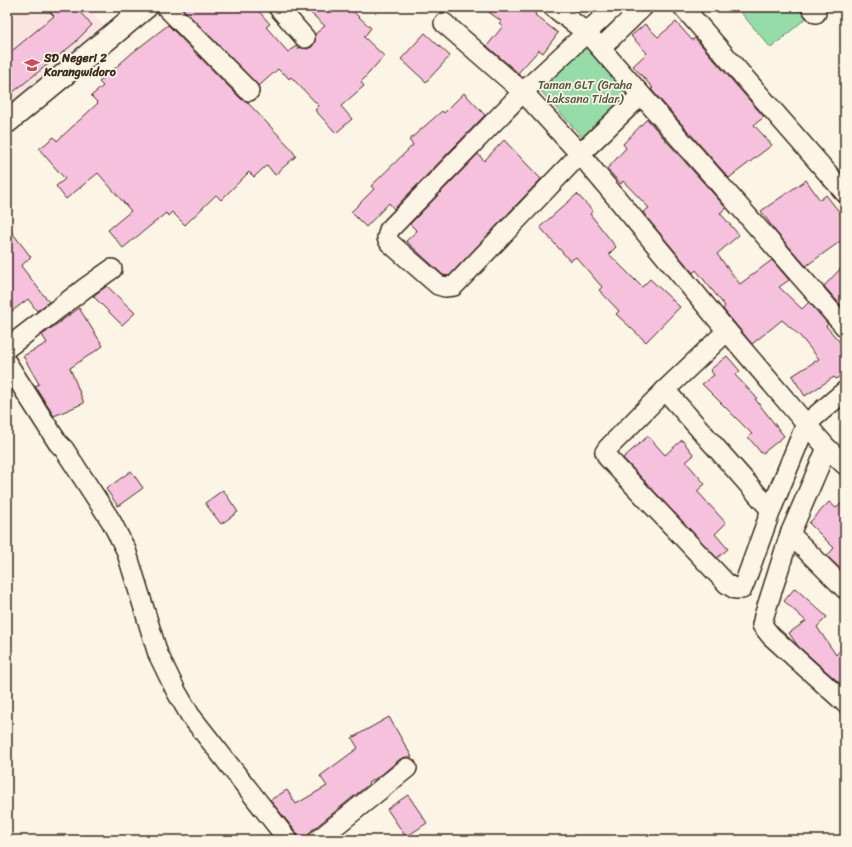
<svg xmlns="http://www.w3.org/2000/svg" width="852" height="847" font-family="Sriracha,sans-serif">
  <rect width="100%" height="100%" fill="#fcf5e5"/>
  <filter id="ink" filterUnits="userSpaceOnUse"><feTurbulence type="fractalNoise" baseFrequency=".025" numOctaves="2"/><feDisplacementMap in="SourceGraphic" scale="8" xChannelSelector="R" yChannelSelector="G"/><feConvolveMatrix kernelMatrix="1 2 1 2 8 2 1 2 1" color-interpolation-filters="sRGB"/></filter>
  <g filter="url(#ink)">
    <polygon fill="#fae5e3" points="7,7 86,7 103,25 10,105 7,107"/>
    <g fill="#95dca9" stroke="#688364">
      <polygon points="736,7 797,7 806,18 771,48"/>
      <polygon points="587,45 629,94 583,138 539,89"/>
    </g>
    <g fill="#f6c1dd" stroke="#3b2a1e">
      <polygon points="45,7 75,7 92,25 77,40 77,41 7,97 7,55 54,16"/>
      <polygon points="181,7 255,7 270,24 266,27 288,52 296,46 298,49 300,47 307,49 312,47 315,41 315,34 325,26 304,7 348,7 371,28 364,37 384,56 361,82 364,86 341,106 352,119 336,133 315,110 319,106 291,77 289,79 284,73 283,74 278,69 259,86"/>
      <polygon points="482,7 528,7 536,14 535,15 558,33 543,53 539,50 518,73 487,46 503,26 499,23 501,21"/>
      <polygon points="676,22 692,40 695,38 764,117 754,125 772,145 729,178 651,89 653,88 633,66 647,53 631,36 645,24 658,37"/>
      <polygon points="168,25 241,99 247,102 288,145 296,156 275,175 267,165 254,177 249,172 221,200 216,195 185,225 172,212 168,216 166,213 123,248 108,230 131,211 98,173 66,199 56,186 65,179 39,149 54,137 57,141 98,103 91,96 103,86 99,82 132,53"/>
      <polygon points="425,33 450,56 426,82 401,59"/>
      <polygon points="464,93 485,115 394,209 389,203 366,227 351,212 374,189 371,186 413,145 409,140 442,111 444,113"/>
      <polygon points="647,119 726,208 720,213 739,235 717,254 740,284 772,260 789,280 779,287 802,309 809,302 828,324 826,326 845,348 845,372 836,379 834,377 805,396 792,376 819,359 800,336 782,320 752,344 723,309 725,306 696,270 693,273 648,219 643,212 649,208 623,181 621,184 607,169 626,148 623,144"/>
      <polygon points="504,140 541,179 449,276 443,275 406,241 417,231 410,224 478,154 484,161"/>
      <polygon points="806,180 820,200 826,195 845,219 845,238 806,266 776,232 761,211"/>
      <polygon points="577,194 593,211 590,214 616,247 609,254 642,287 650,279 680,307 646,342 616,314 619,311 599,290 602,287 576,257 570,261 540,227"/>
      <polygon points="7,226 31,257 21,266 49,302 37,311 28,299 7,315"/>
      <polygon points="845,264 845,307 843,308 824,286"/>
      <polygon points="107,286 135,313 122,325 93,296"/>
      <polygon points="79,308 103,346 70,368 84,403 54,416 35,386 39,384 23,356 47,343 42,335"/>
      <polygon points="727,356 740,371 735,375 757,398 755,399 784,436 762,454 748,437 752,434 702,384 714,375 710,370"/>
      <polygon points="648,436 665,455 682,440 694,455 686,462 705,484 697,491 726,523 715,534 728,549 717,558 623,458"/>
      <polygon points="131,471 143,488 118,506 106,489"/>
      <polygon points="223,490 238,512 221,524 205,503"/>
      <polygon points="845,501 845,573 827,556 834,548 809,523 829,502 836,508"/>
      <polygon points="795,588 827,617 817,627 836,655 845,645 845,688 798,646 789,633 806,621 784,601"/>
      <polygon points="389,717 412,757 406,757 400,759 380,776 368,783 369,784 311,831 307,838 304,840 299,840 297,833 270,800 287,790 296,804 327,786 320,776 358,748 352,738"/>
      <polygon points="408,795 427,823 406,837 387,809"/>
    </g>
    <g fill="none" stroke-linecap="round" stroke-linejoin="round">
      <defs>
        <g id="street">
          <polyline points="166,7 249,91"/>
          <polyline points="278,7 305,38"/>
          <polyline points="553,7 587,33 845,327"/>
          <polyline points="614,7 523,92 389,230 387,238 390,243 438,285 445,287 454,286 580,154 641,95"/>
          <polyline points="683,7 845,193"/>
          <polyline points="811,7 816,13"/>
          <polyline points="444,23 523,92 580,154 727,331 806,424 827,448 845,465"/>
          <polyline points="601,48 643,7"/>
          <polyline points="727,331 665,390 608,448 605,452 608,458 727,584 735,589 742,589 745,582 771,510"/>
          <polyline points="7,348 85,288 112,269"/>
          <polyline points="7,363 58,443 64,449 111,521 126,550 158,654 176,691 190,715 288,840"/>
          <polyline points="665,390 771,510 806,424 845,391"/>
          <polyline points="827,448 790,534 764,616 762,625 771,636 845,703"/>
          <polyline points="790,534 845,589"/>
          <polyline points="318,840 407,768"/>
        </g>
        <polyline id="secondary" points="7,122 146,7"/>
      </defs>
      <use href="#street" stroke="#3b2a1e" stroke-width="22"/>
      <use href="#secondary" stroke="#3b2a1e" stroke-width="25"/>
      <use href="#street" stroke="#fcf5e5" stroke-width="19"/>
      <use href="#secondary" stroke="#fcf5e5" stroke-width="22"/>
    </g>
  </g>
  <defs>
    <symbol id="school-bare" viewBox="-9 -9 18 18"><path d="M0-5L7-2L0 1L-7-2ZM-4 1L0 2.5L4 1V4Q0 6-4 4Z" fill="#d1495b" stroke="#fcf5e5" stroke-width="2.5" paint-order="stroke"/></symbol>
  </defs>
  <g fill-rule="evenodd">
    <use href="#school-bare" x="21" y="54" width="22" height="22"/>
  </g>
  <g text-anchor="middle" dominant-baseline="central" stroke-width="3.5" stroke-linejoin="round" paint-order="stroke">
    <g font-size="12" font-weight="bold" fill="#3b2a1e" stroke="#fcf5e5" text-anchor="start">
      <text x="44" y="58">SD Negeri 2<tspan x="44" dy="14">Karangwidoro</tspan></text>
    </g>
    <g font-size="12" fill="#525641" stroke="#fcf5e5">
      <text x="585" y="85">Taman GLT (Graha<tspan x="585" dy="14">Laksana Tidar)</tspan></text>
    </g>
  </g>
  <rect width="852" height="847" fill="none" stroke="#fcf5e5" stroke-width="24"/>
  <rect x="12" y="12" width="828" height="823" fill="none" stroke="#3b2a1e" stroke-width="1.5" filter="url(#ink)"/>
</svg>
